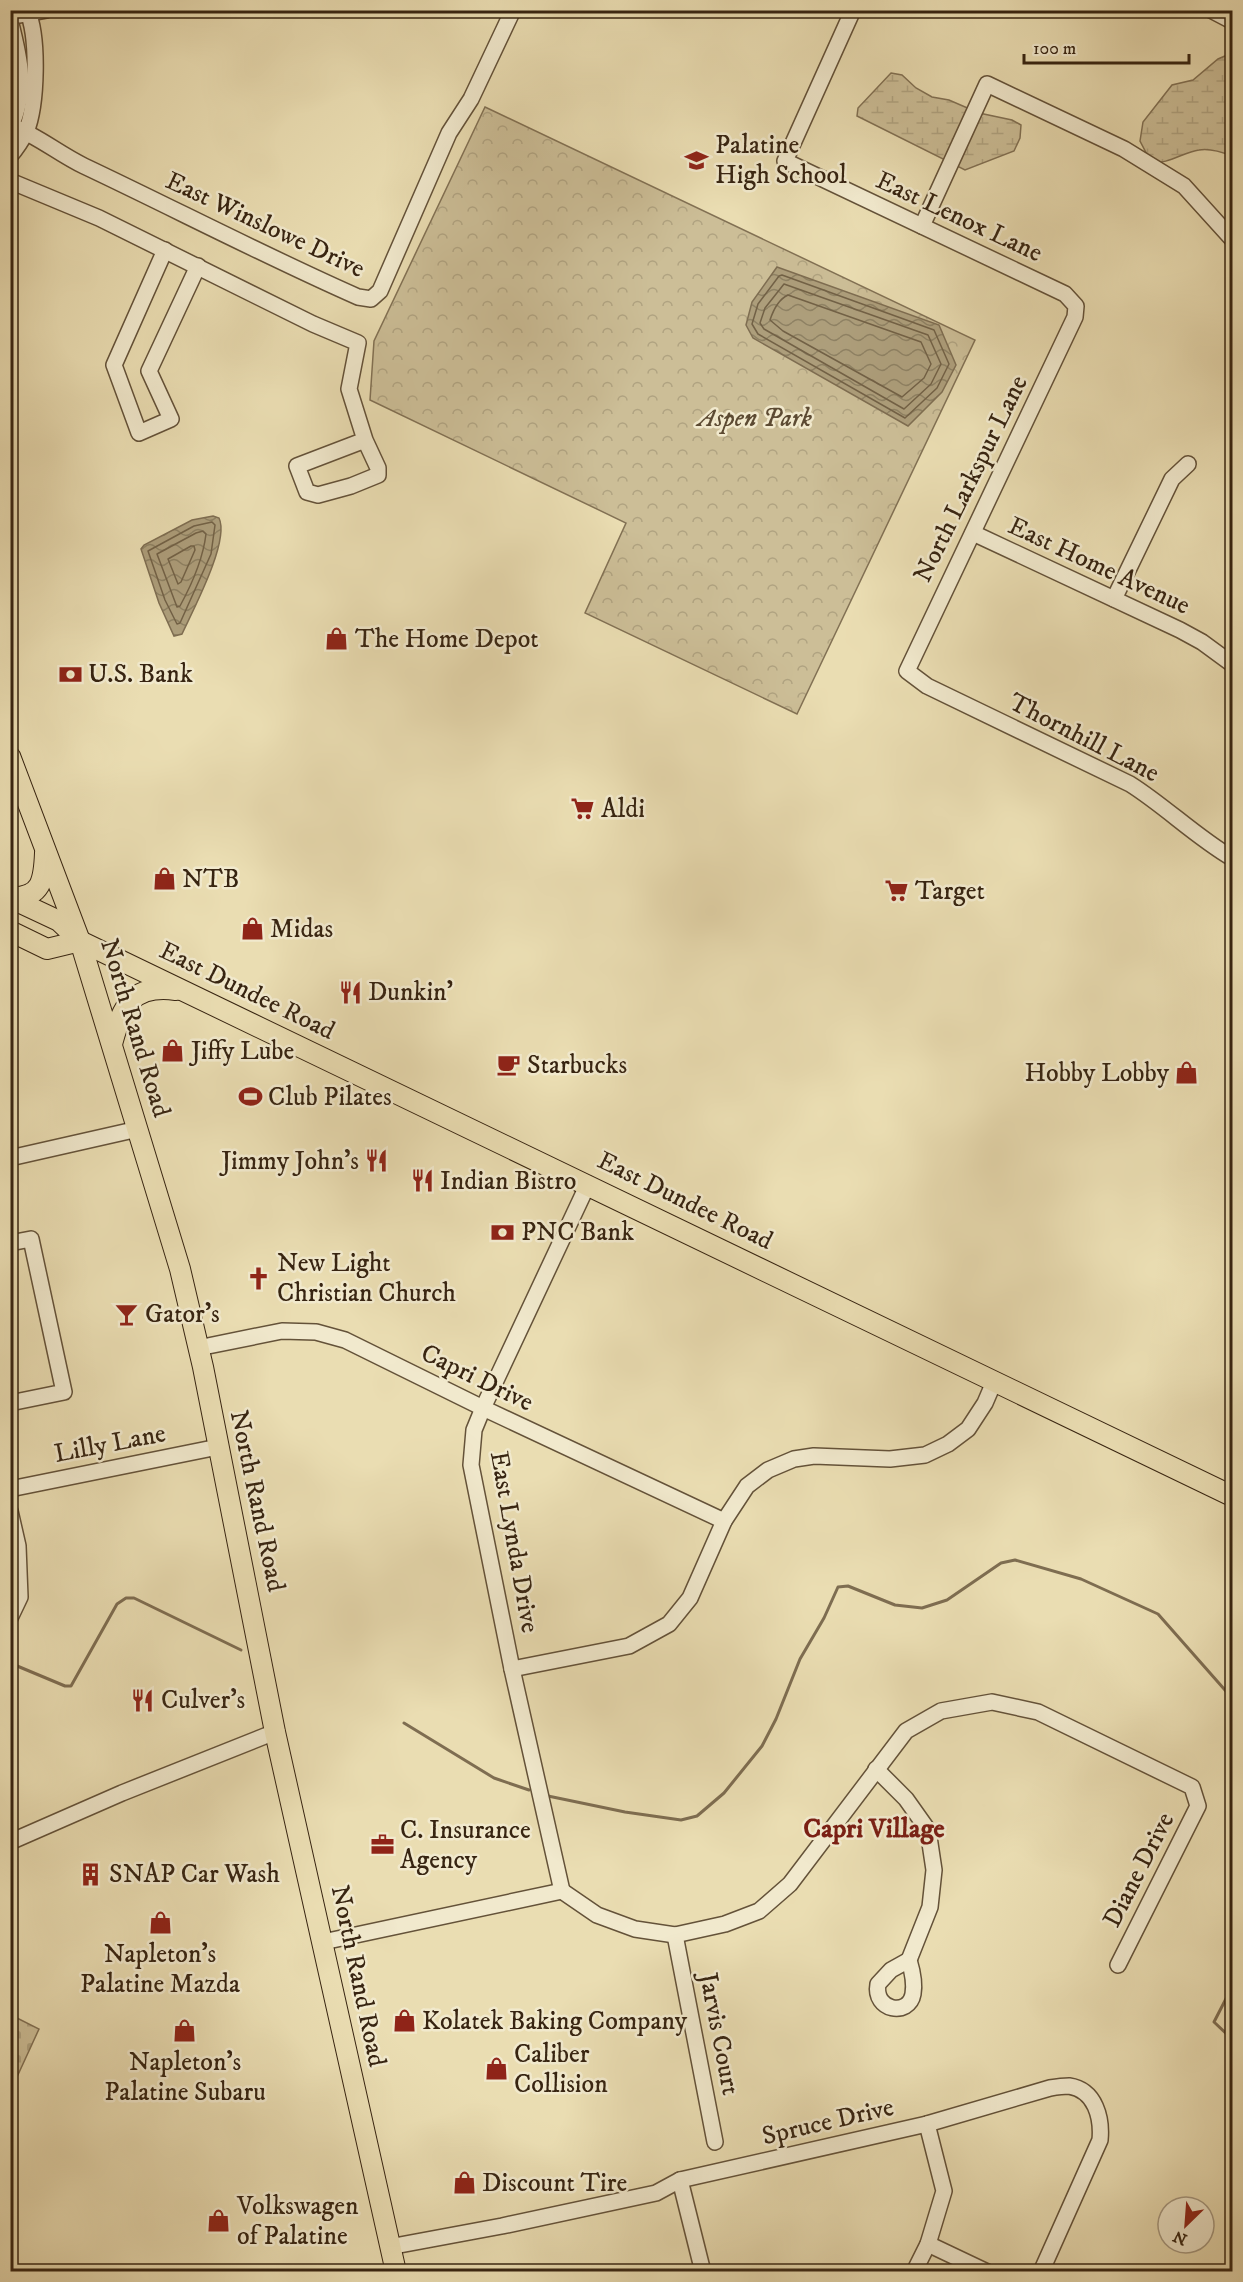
<svg xmlns="http://www.w3.org/2000/svg" width="1243" height="2282" font-family="'IM FELL DW Pica',serif">
  <defs>
    <pattern id="wetland-marsh" width="20" height="14" patternUnits="userSpaceOnUse" patternTransform="scale(1.5)"><rect width="20" height="14" fill="#ccbe97"/><path d="M1 5h8M5 5V1M11 12h8M15 12V8" fill="none" stroke="#b0a381"/></pattern>
    <pattern id="cemetery-stones" width="16" height="16" patternUnits="userSpaceOnUse" patternTransform="scale(1.5)"><rect width="16" height="16" fill="#ccbe97"/><path d="M2 7V4a2 2 0 0 1 4 0v3zM10 15v-3a2 2 0 0 1 4 0v3z" fill="#b0a381"/></pattern>
    <pattern id="park-crowns" width="20" height="18" patternUnits="userSpaceOnUse" patternTransform="scale(1.5)"><rect width="20" height="18" fill="#ccbe97"/><path d="M2 6a3 3 0 1 1 6 0M12 15a3 3 0 1 1 6 0" fill="none" stroke="#b0a381"/></pattern>
    <pattern id="water-waves" width="16" height="10" patternUnits="userSpaceOnUse" patternTransform="scale(1.5)"><rect width="16" height="10" fill="#ad9e7b"/><path d="M0 5q4-4 8 0t8 0" fill="none" stroke="#8e8163"/></pattern>
  </defs>
  <rect width="100%" height="100%" fill="#eaddb2"/>
  <filter id="stains"><feTurbulence type="fractalNoise" baseFrequency=".00333" numOctaves="4"/><feColorMatrix values="0 0 0 0 .2 0 0 0 0 .09 0 0 0 0 .02 0 0 0 .5 -.17"/></filter>
  <radialGradient id="worn" r=".72"><stop offset=".6" stop-color="#630" stop-opacity="0"/><stop offset="1" stop-color="#630" stop-opacity=".3"/></radialGradient>
  <g fill="url(#wetland-marsh)" stroke="#827154" stroke-width="1.5">
    <path d="M1232,53V156C1222,152 1210,148 1199,150C1183,152 1168,165 1151,162L1140,141L1143,122L1172,85L1193,80L1218,59Z"/>
    <polygon points="891,73 902,75 916,88 932,97 949,100 979,113 1012,120 1021,125 1020,138 1014,151 965,170 857,116 858,108"/>
  </g>
  <polygon fill="url(#cemetery-stones)" stroke="#827154" stroke-width="1.5" points="11,2015 39,2029 11,2090"/>
  <polygon fill="url(#park-crowns)" stroke="#827154" stroke-width="1.5" points="485,107 975,340 797,714 585,613 626,523 370,400 374,341"/>
  <g fill="url(#water-waves)" stroke="#7e6d51" stroke-width="1.5">
    <polygon points="777,267 939,325 956,365 942,392 908,426 753,338 746,325 752,302"/>
    <path d="M213,516L219,518C230,541 193,610 182,634L174,636L159,603L141,549L144,545L192,520Z"/>
  </g>
  <g fill="none" stroke-linecap="round" stroke-linejoin="round">
    <g stroke="#726146" stroke-width="1.5">
      <polygon points="782,275 934,330 949,364 937,388 905,418 758,334 752,324 758,304 779,276"/>
      <polygon points="784,284 928,335 941,364 931,384 904,409 764,329 760,323 765,308"/>
      <path d="M788,295L921,342L931,364L924,378L902,397L783,331L770,320C773,311 779,299 788,295Z"/>
      <polygon points="212,522 215,525 211,554 180,623 177,624 165,600 148,551 194,526"/>
      <path d="M203,531L206,534C203,559 192,584 180,606L177,607L157,554L196,533Z"/>
      <polygon points="191,546 194,546 195,550 181,582 178,584 168,559"/>
    </g>
    <g stroke="#7e6d51" stroke-width="3">
      <polyline points="10,1663 65,1686 71,1686 117,1604 126,1598 134,1598 241,1650"/>
      <polyline points="404,1723 494,1778 529,1790"/>
      <polyline points="548,1796 625,1812 681,1820 697,1816 724,1793 762,1746 776,1719 800,1659 824,1618 838,1587 848,1586 895,1605 922,1608 947,1600 1001,1563 1015,1560 1081,1579 1158,1614 1232,1698"/>
      <polyline points="1232,1987 1214,2022 1232,2039"/>
    </g>
    <defs>
      <g id="minor">
        <path d="M853,10L785,161L1065,294L1076,306L1075,317L907,671L927,686L1130,784C1165,806 1196,837 1232,858"/>
        <polyline points="1211,10 1232,21"/>
        <polyline points="20,15 47,10"/>
        <path d="M10,20C20,59 28,90 10,128"/>
        <path d="M12,126C38,136 59,154 84,166C175,209 265,256 358,297L371,299L380,291L449,133L471,99L513,10"/>
        <path d="M10,156C16,149 22,140 26,132C37,105 39,37 27,10"/>
        <polyline points="10,181 99,218 313,324 358,343 349,389 365,440 297,466 307,492 318,495 351,486 378,475 378,468 365,440"/>
        <polyline points="922,226 987,84 1124,149 1184,186 1232,239"/>
        <polyline points="165,250 114,365 139,433 171,419 149,371 198,266"/>
        <polyline points="973,533 1180,630 1202,642 1232,664"/>
        <polyline points="1114,599 1172,479 1188,464"/>
        <polyline points="10,1158 138,1129"/>
        <polyline points="10,1243 31,1239 64,1392 10,1403"/>
        <polyline points="198,1348 282,1331 316,1332 345,1340 483,1408 724,1521"/>
        <polyline points="10,1489 218,1447"/>
        <polyline points="10,1511 18,1546 20,1597 10,1618"/>
        <polyline points="512,1669 629,1646 669,1624 690,1598 724,1521 747,1486 768,1470 794,1459 814,1456 890,1459 925,1455 948,1444 968,1429 985,1403 994,1382"/>
        <polyline points="876,1769 906,1799 928,1830 934,1870 930,1907 909,1960"/>
        <polyline points="10,1842 122,1793 275,1732"/>
        <polyline points="562,1891 597,1915 635,1929 675,1935 725,1924 759,1911 790,1884 906,1731 941,1711 992,1702 1038,1712 1192,1787 1198,1806 1118,1965"/>
        <polyline points="562,1891 512,1669 471,1465 474,1430 483,1408 588,1184"/>
        <polyline points="675,1935 715,2142"/>
        <polyline points="323,1942 562,1891"/>
        <path d="M909,1960C912,1970 915,1983 913,1994C909,2017 873,2011 878,1984L891,1970Z"/>
        <polyline points="680,2180 703,2272"/>
        <polyline points="928,2244 987,2272"/>
        <path d="M389,2247L502,2226L656,2193L680,2180L927,2124L1050,2088C1056,2087 1063,2086 1069,2086C1096,2090 1102,2119 1100,2140L1041,2272"/>
        <polyline points="914,2272 928,2244 944,2191 927,2124"/>
      </g>
      <g id="major">
        <polyline points="10,756 80,941 180,1269 203,1367 275,1732 396,2272"/>
        <path d="M10,897C42,899 44,879 45,853"/>
        <polyline points="10,898 59,921 80,941 1232,1496"/>
        <polyline points="10,931 47,949 80,941"/>
        <path d="M112,1044C122,1006 132,984 176,990"/>
      </g>
    </defs>
    <use href="#minor" stroke="#645239" stroke-width="18"/>
    <use href="#major" stroke="#372411" stroke-width="22"/>
    <use href="#minor" stroke="#f1e9cd" stroke-width="15"/>
    <use href="#major" stroke="#eaddb2" stroke-width="20"/>
  </g>
  <defs>
    <symbol id="school-bare" viewBox="-9 -9 18 18"><path d="M0-5L7-2L0 1L-7-2ZM-4 1L0 2.5L4 1V4Q0 6-4 4Z" fill="#8f2418" stroke="#f1e9cd" stroke-width="2.5" paint-order="stroke"/></symbol>
    <symbol id="shop-bare" viewBox="-9 -9 18 18"><path d="M-5-2.5h2.3a2.7 3.5 0 0 1 5.4 0H5L5.5 6h-11ZM-1.5-2.5h3a1.5 2.3 0 0 0-3 0Z" fill="#8f2418" stroke="#f1e9cd" stroke-width="2.5" paint-order="stroke"/></symbol>
    <symbol id="bank-bare" viewBox="-9 -9 18 18"><path d="M-6-4H6V4H-6ZM0-2.3a2.3 2.3 0 1 0 0 4.6a2.3 2.3 0 1 0 0-4.6Z" fill="#8f2418" stroke="#f1e9cd" stroke-width="2.5" paint-order="stroke"/></symbol>
    <symbol id="supermarket-bare" viewBox="-9 -9 18 18"><path d="M-6-5.5h2.5l.6 2H6L4.5 2H-2.5L-4.4-4H-6ZM-1.5 3.2a1.3 1.3 0 1 0 .1 0ZM3 3.2a1.3 1.3 0 1 0 .1 0Z" fill="#8f2418" stroke="#f1e9cd" stroke-width="2.5" paint-order="stroke"/></symbol>
    <symbol id="restaurant-bare" viewBox="-9 -9 18 18"><path d="M-5-6h1v4h1v-4h1v4h1v-4h1v5L-1.5 .5V6h-2V.5L-5-1ZM5-6V6H3V1.5H1.5Q1.5-4 5-6Z" fill="#8f2418" stroke="#f1e9cd" stroke-width="2.5" paint-order="stroke"/></symbol>
    <symbol id="cafe-bare" viewBox="-9 -9 18 18"><path d="M-5.5-4.5H6V0H3Q3 3.5 0 3.5H-2.5Q-5.5 3.5-5.5 0ZM3-3.2v2h1.7v-2ZM-6 4.5H4V6H-6Z" fill="#8f2418" stroke="#f1e9cd" stroke-width="2.5" paint-order="stroke"/></symbol>
    <symbol id="stadium-bare" viewBox="-9 -9 18 18"><path d="M0-5a6.5 5 0 1 0 0 10a6.5 5 0 1 0 0-10ZM-3.5-1.8h7v3.6h-7Z" fill="#8f2418" stroke="#f1e9cd" stroke-width="2.5" paint-order="stroke"/></symbol>
    <symbol id="church-bare" viewBox="-9 -9 18 18"><path d="M-1.2-6h2.4v3.5h3.3v2.4h-3.3V6h-2.4V-.1h-3.3v-2.4h3.3Z" fill="#8f2418" stroke="#f1e9cd" stroke-width="2.5" paint-order="stroke"/></symbol>
    <symbol id="bar-bare" viewBox="-9 -9 18 18"><path d="M-6-5H6L.8 .8V4.5H3.5V6h-7V4.5H-.8V.8Z" fill="#8f2418" stroke="#f1e9cd" stroke-width="2.5" paint-order="stroke"/></symbol>
    <symbol id="office-bare" viewBox="-9 -9 18 18"><path d="M-6-3h4V-5.5h4V-3h4V5H-6ZM-1-4.5V-3h2v-1.5ZM-6 0V1H6V0Z" fill="#8f2418" stroke="#f1e9cd" stroke-width="2.5" paint-order="stroke"/></symbol>
    <symbol id="building-bare" viewBox="-9 -9 18 18"><path d="M-4-6H4V6H1V3H-1V6H-4ZM-2.5-4.3h1.7v1.8h-1.7ZM.8-4.3h1.7v1.8H.8ZM-2.5-1h1.7V.8h-1.7ZM.8-1h1.7V.8H.8Z" fill="#8f2418" stroke="#f1e9cd" stroke-width="2.5" paint-order="stroke"/></symbol>
  </defs>
  <g fill-rule="evenodd">
    <use href="#school-bare" x="680" y="144" width="33" height="33"/>
    <use href="#shop-bare" x="320" y="622" width="33" height="33"/>
    <use href="#bank-bare" x="54" y="658" width="33" height="33"/>
    <use href="#supermarket-bare" x="566" y="792" width="33" height="33"/>
    <use href="#shop-bare" x="148" y="862" width="33" height="33"/>
    <use href="#supermarket-bare" x="880" y="874" width="33" height="33"/>
    <use href="#shop-bare" x="236" y="912" width="33" height="33"/>
    <use href="#restaurant-bare" x="334" y="976" width="33" height="33"/>
    <use href="#shop-bare" x="156" y="1034" width="33" height="33"/>
    <use href="#cafe-bare" x="492" y="1048" width="33" height="33"/>
    <use href="#shop-bare" x="1170" y="1056" width="33" height="33"/>
    <use href="#stadium-bare" x="234" y="1080" width="33" height="33"/>
    <use href="#restaurant-bare" x="360" y="1144" width="33" height="33"/>
    <use href="#restaurant-bare" x="406" y="1164" width="33" height="33"/>
    <use href="#bank-bare" x="486" y="1216" width="33" height="33"/>
    <use href="#church-bare" x="242" y="1262" width="33" height="33"/>
    <use href="#bar-bare" x="110" y="1298" width="33" height="33"/>
    <use href="#restaurant-bare" x="126" y="1684" width="33" height="33"/>
    <use href="#office-bare" x="366" y="1828" width="33" height="33"/>
    <use href="#building-bare" x="74" y="1858" width="33" height="33"/>
    <use href="#shop-bare" x="144" y="1906" width="33" height="33"/>
    <use href="#shop-bare" x="388" y="2004" width="33" height="33"/>
    <use href="#shop-bare" x="168" y="2014" width="33" height="33"/>
    <use href="#shop-bare" x="480" y="2052" width="33" height="33"/>
    <use href="#shop-bare" x="448" y="2166" width="33" height="33"/>
    <use href="#shop-bare" x="202" y="2204" width="33" height="33"/>
  </g>
  <g text-anchor="middle" dominant-baseline="central" stroke-width="5" stroke-linejoin="round" paint-order="stroke">
    <g font-size="26" fill="#372411" stroke="#f1e9cd" text-anchor="start">
      <text x="715" y="145">Palatine<tspan x="715" dy="30">High School</tspan></text>
      <text x="355" y="639">The Home Depot</text>
      <text x="88" y="674">U.S. Bank</text>
      <text x="601" y="809">Aldi</text>
      <text x="182" y="879">NTB</text>
      <text x="915" y="891">Target</text>
      <text x="270" y="929">Midas</text>
      <text x="368" y="992">Dunkin'</text>
      <text x="191" y="1051">Jiffy Lube</text>
      <text x="527" y="1065">Starbucks</text>
      <text x="1169" y="1073" text-anchor="end">Hobby Lobby</text>
      <text x="268" y="1097">Club Pilates</text>
      <text x="359" y="1161" text-anchor="end">Jimmy John's</text>
      <text x="440" y="1181">Indian Bistro</text>
      <text x="521" y="1232">PNC Bank</text>
      <text x="277" y="1263">New Light<tspan x="277" dy="30">Christian Church</tspan></text>
      <text x="145" y="1314">Gator's</text>
      <text x="161" y="1700">Culver's</text>
      <text x="400" y="1830">C. Insurance<tspan x="400" dy="30">Agency</tspan></text>
      <text x="109" y="1874">SNAP Car Wash</text>
      <text x="160" y="1954" text-anchor="middle">Napleton's<tspan x="160" dy="30">Palatine Mazda</tspan></text>
      <text x="422" y="2021">Kolatek Baking Company</text>
      <text x="514" y="2054">Caliber<tspan x="514" dy="30">Collision</tspan></text>
      <text x="185" y="2062" text-anchor="middle">Napleton’s<tspan x="185" dy="30">Palatine Subaru</tspan></text>
      <text x="482" y="2183">Discount Tire</text>
      <text x="237" y="2206">Volkswagen<tspan x="237" dy="30">of Palatine</tspan></text>
    </g>
    <g font-size="26" fill="#372411" stroke="#f1e9cd">
      <text transform="translate(959 217) rotate(25)">East Lenox Lane</text>
      <text transform="translate(265 225) rotate(25)">East Winslowe Drive</text>
      <text transform="translate(971 479) rotate(-64)">North Larkspur Lane</text>
      <text transform="translate(1099 566) rotate(25)">East Home Avenue</text>
      <text transform="translate(1084 738) rotate(27)">Thornhill Lane</text>
      <text transform="translate(247 991) rotate(26)">East Dundee Road</text>
      <text transform="translate(135 1028) rotate(73)">North Rand Road</text>
      <text transform="translate(685 1201) rotate(26)">East Dundee Road</text>
      <text transform="translate(477 1378) rotate(26)">Capri Drive</text>
      <text transform="translate(110 1444) rotate(-11)">Lilly Lane</text>
      <text transform="translate(257 1501) rotate(78)">North Rand Road</text>
      <text transform="translate(514 1542) rotate(80)">East Lynda Drive</text>
      <text transform="translate(1139 1870) rotate(-63)">Diane Drive</text>
      <text transform="translate(358 1976) rotate(78)">North Rand Road</text>
      <text transform="translate(719 2034) rotate(79)">Jarvis Court</text>
      <text transform="translate(828 2122) rotate(-13)">Spruce Drive</text>
    </g>
    <g font-size="26" font-style="italic" fill="#5c4a32" stroke="#f1e9cd">
      <text x="755" y="418">Aspen Park</text>
    </g>
    <g font-size="27" font-weight="bold" fill="#7a1f14" stroke="#f1e9cd">
      <text x="874" y="1829">Capri Village</text>
    </g>
  </g>
  <rect width="1243" height="2282" fill="none" stroke="#eaddb2" stroke-width="36"/>
  <rect x="12" y="12" width="1219" height="2258" fill="none" stroke="#372411" stroke-width="3"/>
  <rect x="18" y="18" width="1207" height="2246" fill="none" stroke="#372411" stroke-width="1.5"/>
  <g transform="translate(1186 2225) rotate(205)"><circle r="28" fill="#f1e9cd" stroke="#a79a82" stroke-width="1.5"/>
  <path d="M0-4.5L10 22L0 15L-10 22Z" fill="#8f2418"/>
  <text y="-9" font-size="16" font-weight="bold" text-anchor="middle" fill="#372411">N</text>
  </g>
  <path d="M1024 54v9h165v-9" fill="none" stroke="#372411" stroke-width="3"/>
  <text x="1033" y="54" font-size="18" fill="#372411" stroke="#f1e9cd" stroke-width="4.5" paint-order="stroke">100 m</text>
  <rect width="100%" height="100%" filter="url(#stains)"/>
  <rect width="100%" height="100%" fill="url(#worn)"/>
</svg>
